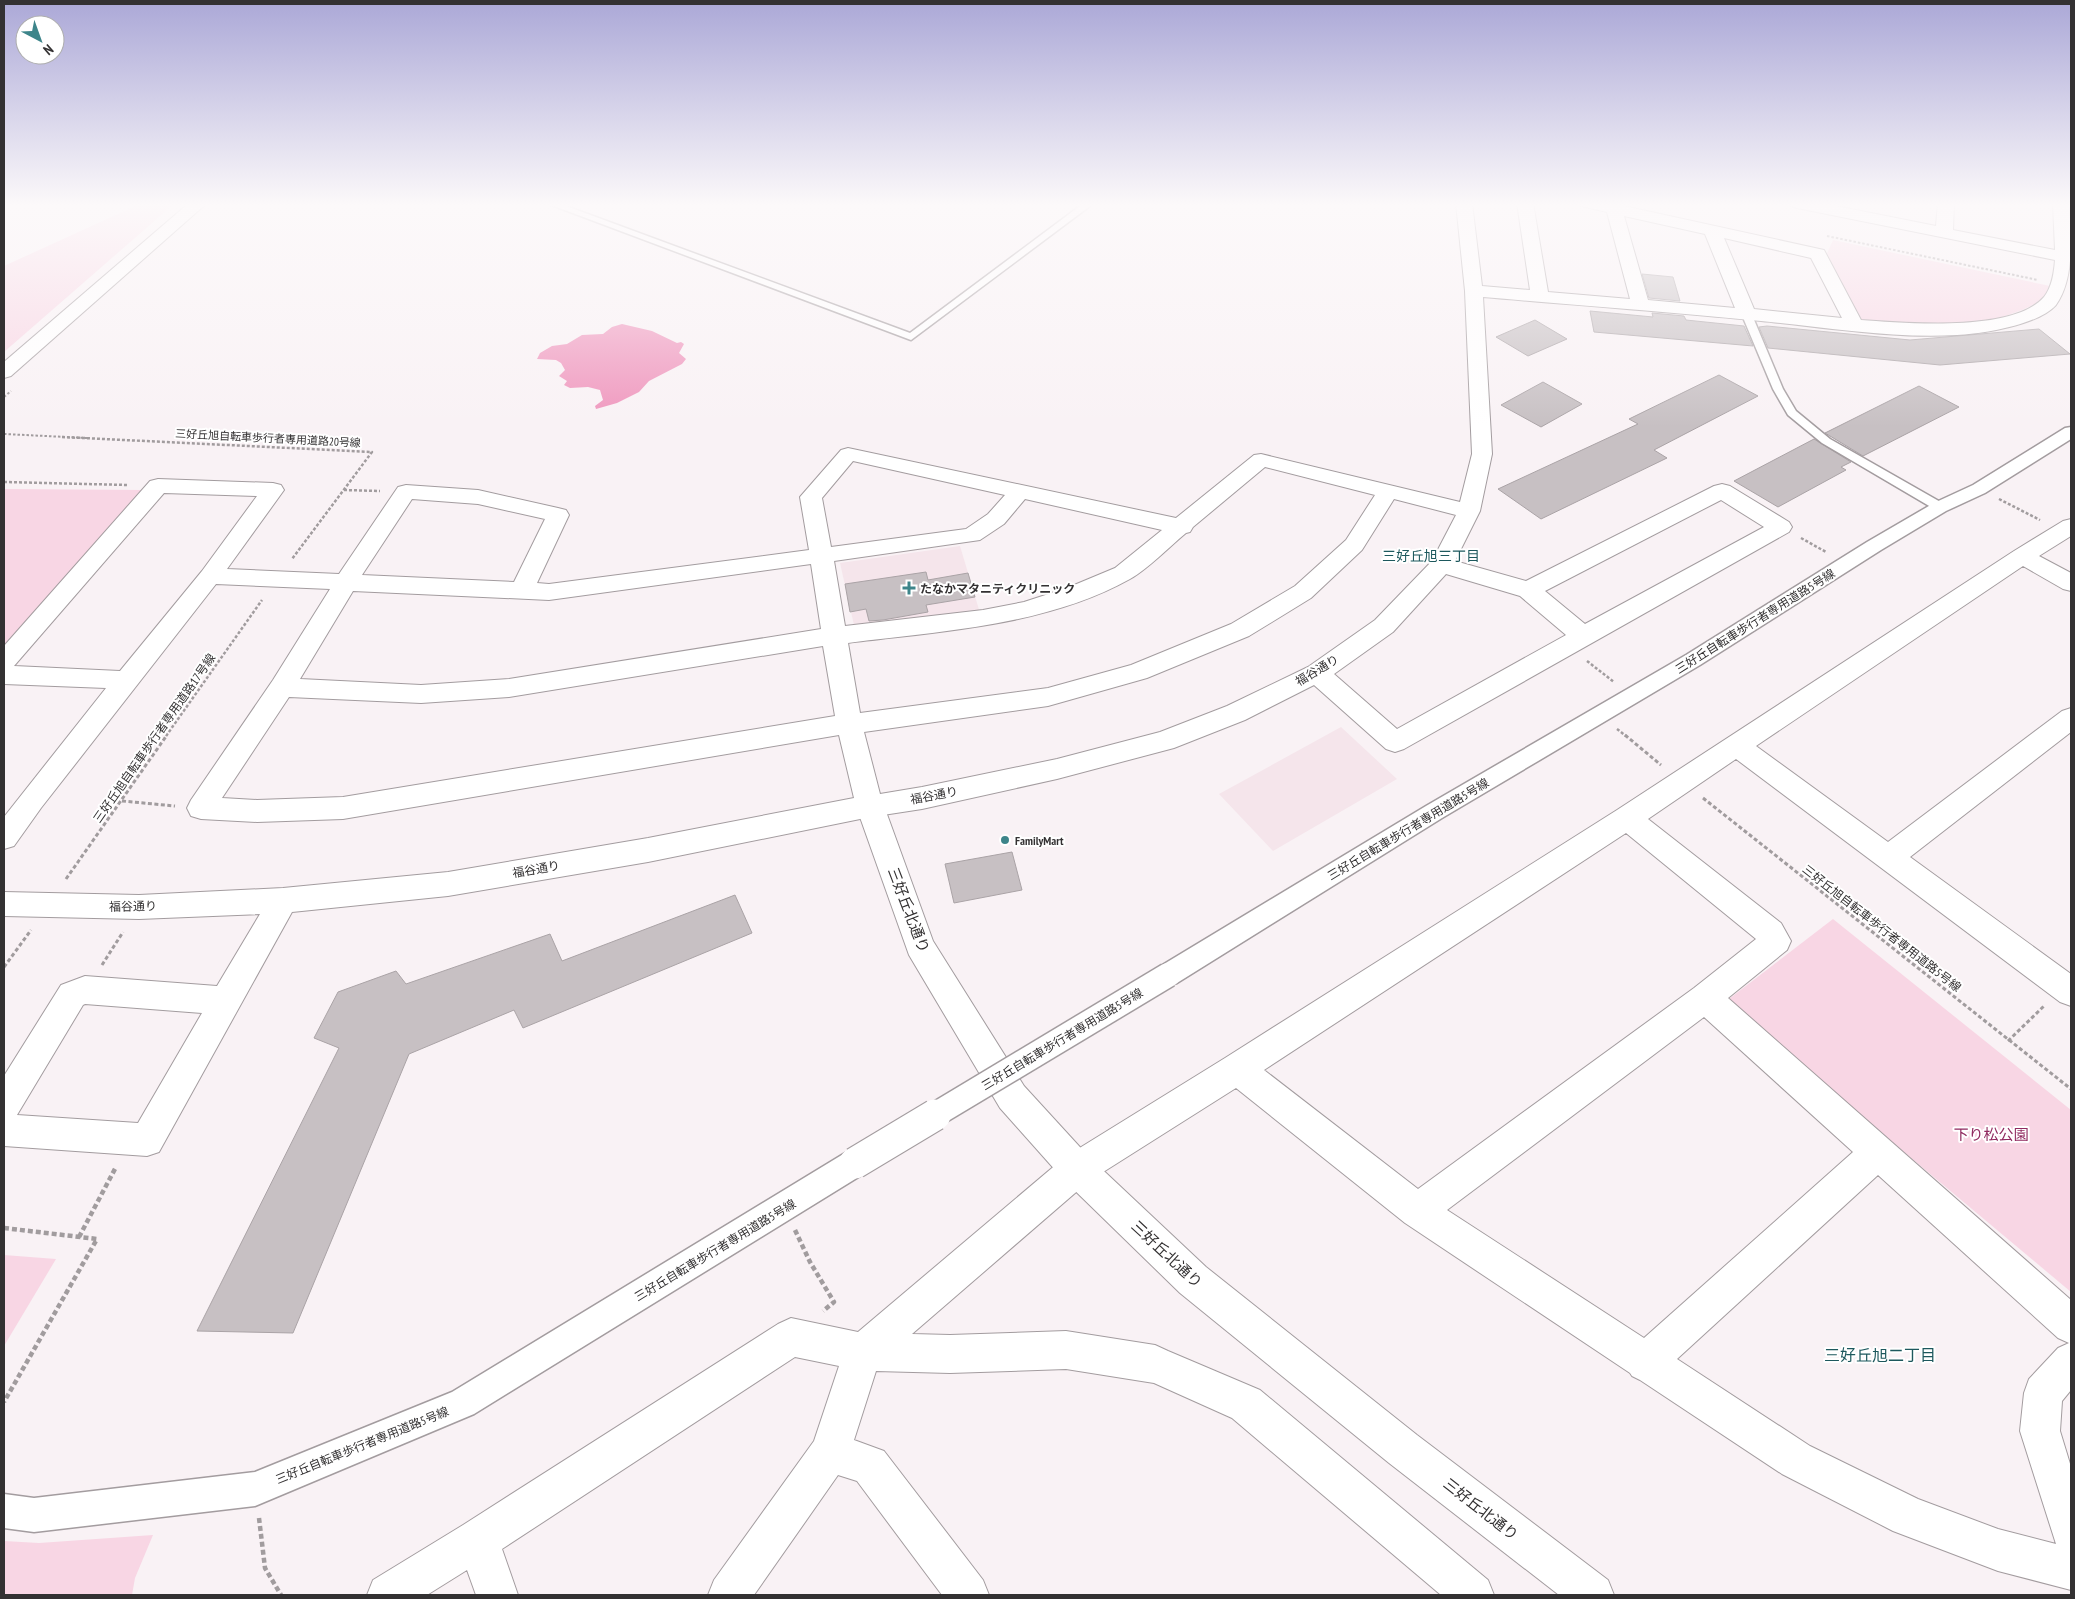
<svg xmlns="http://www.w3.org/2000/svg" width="2075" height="1599" font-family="'PT Sans Narrow','Noto Sans JP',sans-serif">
  <rect width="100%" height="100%" fill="#f9f2f5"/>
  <g fill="#f5e5eb">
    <polygon points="960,546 980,613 856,634 840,563"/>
    <polygon points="1341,727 1397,779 1273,851 1219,794"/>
  </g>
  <g fill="#f8d6e4">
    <polygon points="142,203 175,203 4,352 4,266"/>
    <polygon points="1833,240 2050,286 2044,300 2022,310 1986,323 1862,326 1825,258"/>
    <polygon points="4,489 144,490 4,649"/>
    <polygon points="1833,919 2071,1110 2071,1292 1725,1002"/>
    <polygon points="4,1255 56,1259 4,1346"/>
    <polygon points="153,1535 135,1578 132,1595 4,1595 4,1541 39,1543"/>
  </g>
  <polygon fill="#ef96bd" points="622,324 652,331 677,343 681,342 684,344 679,353 686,359 682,364 649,381 639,392 617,403 596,409 595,406 603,400 600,390 588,387 570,388 564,385 567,381 559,376 565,370 561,363 556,360 537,359 540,353 552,346 567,344 582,335 603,334 612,327"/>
  <g fill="#c7c0c3" stroke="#aaa3a6">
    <polygon points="1642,274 1673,277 1680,301 1649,298"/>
    <polygon points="1590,311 1653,317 1652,313 1684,316 1686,320 1744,326 1753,346 1594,332"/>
    <polygon points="1535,320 1567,339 1528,356 1496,337"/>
    <polygon points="1767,326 1910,340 2039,329 2070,354 1940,365 1768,348 1759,327"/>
    <polygon points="1719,375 1758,396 1654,450 1667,458 1541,519 1498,489 1638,424 1629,419"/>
    <polygon points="1543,382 1582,404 1541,427 1501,405"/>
    <polygon points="1919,386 1959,407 1863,456 1825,433"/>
    <polygon points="1814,439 1851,462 1841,467 1846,470 1778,507 1734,481"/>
    <polygon points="926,572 928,580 968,573 975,597 926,605 928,612 883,620 869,621 866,609 850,612 845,584"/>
    <polygon points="1012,852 1022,890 954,903 945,864"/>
    <polygon points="735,895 752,933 523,1028 514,1010 409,1054 293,1333 197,1331 339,1048 314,1038 338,992 396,971 406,984 550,934 562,961"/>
  </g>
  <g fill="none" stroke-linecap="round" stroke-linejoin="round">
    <defs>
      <g id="service">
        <polygon points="546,203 558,203 910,333 1084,203 1094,203 911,340"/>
        <polygon points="1747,312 1752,315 1783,389 1796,411 1830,439 1944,504 1946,507 1944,510 1936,510 1822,443 1788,415 1773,389 1742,315"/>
      </g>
      <g id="pedestrian">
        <polygon points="2071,427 2071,439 1985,493 1946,511 1881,550 1700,665 1442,818 1177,983 1168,986 1159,983 1155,975 1159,967 1426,806 1686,655 1867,542 1934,503 1973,485 2065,428"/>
        <polygon points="855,1149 865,1153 869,1163 865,1173 474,1414 255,1506 34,1532 4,1528 4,1494 34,1498 255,1472 452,1392 845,1153"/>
      </g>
      <g id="minor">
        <path d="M1456,203H1472L1482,286L1530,290L1517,203H1533L1548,292L1630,299L1607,212L1581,206L1579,203H1610L1824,250L1861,320C1904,323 2013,333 2044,297C2052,287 2054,273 2055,260L1797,208L1791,206L1789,203H1821L1936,226L1938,203H1954L1953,230L2055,250L2053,203H2069C2071,236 2075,278 2056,305C2038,325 1983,334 1957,335C1895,339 1823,327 1761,321C1669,312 1576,305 1483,297L1492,454L1480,511L1455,561L1526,581L1714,486L1722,484L1730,486L1789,522L1792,527L1789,532L1404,749L1395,752L1386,749L1314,685L1245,720L1174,748L1057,779L922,809L870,817L648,862L448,896L292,912L159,1152L147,1156L4,1146V1076L61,985L85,976L217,986L260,914L139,919L4,916V892L139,895L283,888L448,872L648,838L854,798L839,735L343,819L257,822L201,819L191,816L187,808L191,800L273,680L330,589L216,584L41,808L14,846L4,849V817L106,688L4,684V646L150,481L158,479L273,483L281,485L284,490L227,569L339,574L398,487L406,485L478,490L558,508L566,510L569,515L537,583L549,584L809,550L800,497L841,450L848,448L1176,518L1254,455L1261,454L1460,502L1472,454L1465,291ZM1624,216L1705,234L1735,308L1648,300ZM1724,238L1811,258L1842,318L1754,309ZM853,461L1005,495L988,514L966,529L831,547L822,498ZM1265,467L1375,495L1346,540L1295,586L1231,624L1131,665L1048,688L860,713L848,643C941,631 1046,626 1130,579C1148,569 1169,547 1186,533L1190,532L1193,527ZM164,493L257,496L202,571L120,671L14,666ZM412,499L478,504L545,519L514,582L362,575ZM1025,499L1162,530L1115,568L1067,588L1024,602L983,610L845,626L834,561L980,540L1004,524ZM1394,499L1456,515L1432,561L1375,620L1308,667L1227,706L1160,732L1057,759L922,787L880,794L864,732L1048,706L1147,678L1249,636L1311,598L1362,550ZM1721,500L1764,527L1585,624L1545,591ZM811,564L821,629L509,679L421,685L300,679L353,591L549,600ZM1446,574L1520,596L1566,635L1397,729L1334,674L1393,632ZM823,646L835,716L343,797L257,800L222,798L289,697L421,703L509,697ZM85,1004L202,1013L138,1123L17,1115L83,1005Z"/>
        <path d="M2071,519V536L2039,556L2071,573V591L2063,589L2023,566L1756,746L1888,842L2062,711L2071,708V732L1910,857L2071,974V1006L2060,1002L1736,759L1648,819L1781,923L1791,941L1787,950L1728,998L2071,1300V1390L2062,1401L2060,1431L2071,1467V1590L1998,1571L1893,1531L1782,1474L1640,1380L1632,1376L1630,1373L1405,1223L1236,1088L1089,1181L912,1334L950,1335L1066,1331L1155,1345L1168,1351L1260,1390L1488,1580L1494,1595H1441L1232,1418L1154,1383L1066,1369L950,1373L876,1371L854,1440L884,1451L983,1580L989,1595H942L857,1481L838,1475L754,1595H708L714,1580L814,1441L839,1366L795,1357L502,1549L518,1595H476L467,1570L427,1595H367L373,1580L463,1525L778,1324L791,1318L858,1332L1065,1157L1225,1058L1617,810L2014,551L2063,521ZM1626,833L1756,939L1694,988L1418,1189L1264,1070ZM1704,1017L1853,1152L1644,1338L1447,1210ZM1878,1175L2058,1338L2069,1343L2058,1348L2029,1379L2024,1393L2020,1431L2056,1544L1998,1529L1918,1499L1810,1446L1677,1359Z"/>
      </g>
      <g id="tertiary">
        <polygon points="189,203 207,203 11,376 4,378 4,362"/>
        <polygon points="870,795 880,798 884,806 933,941 1024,1086 1089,1157 1206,1267 1417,1435 1608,1580 1614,1595 1559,1595 1389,1463 1180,1293 1065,1181 1000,1108 909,955 856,806 860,798"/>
      </g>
    </defs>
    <use href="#service" stroke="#a39c9f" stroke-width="3"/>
    <use href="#pedestrian" stroke="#a39c9f" stroke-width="3"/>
    <use href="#minor" stroke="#a39c9f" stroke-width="2"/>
    <use href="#tertiary" stroke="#a39c9f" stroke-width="2"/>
    <g stroke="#a19c9e" stroke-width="2" stroke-dasharray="2.5 2" stroke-linecap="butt">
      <polyline points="1827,236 2038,280"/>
      <polyline points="4,397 11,391"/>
      <polyline points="4,434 87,438"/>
    </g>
    <g stroke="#a19c9e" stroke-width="2.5" stroke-dasharray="3 2" stroke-linecap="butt">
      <polyline points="62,437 372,452 292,559"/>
      <polyline points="4,482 128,485"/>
      <polyline points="344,490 380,491"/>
      <polyline points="1999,499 2040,520"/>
      <polyline points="1801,538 1826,552"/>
      <polyline points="1587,661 1614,682"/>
      <polyline points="1617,729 1626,736"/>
      <polyline points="166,736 262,600"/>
    </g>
    <g stroke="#a19c9e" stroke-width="3" stroke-dasharray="4 2.5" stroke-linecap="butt">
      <polyline points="1625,735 1661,765"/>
      <polyline points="1703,798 2071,1089"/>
      <polyline points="122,801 175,806"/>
      <polyline points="66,879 167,735"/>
      <polyline points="102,965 123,932"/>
      <polyline points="4,967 31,930"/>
      <polyline points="2008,1041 2044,1006"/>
    </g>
    <g stroke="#a19c9e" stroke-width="4.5" stroke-dasharray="5 3" stroke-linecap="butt">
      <polyline points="4,1228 97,1239 4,1402"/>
      <polyline points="795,1230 810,1262 834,1302 823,1311"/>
      <polyline points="79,1237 116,1167"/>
      <polyline points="259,1518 265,1568 281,1595"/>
    </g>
    <use href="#service" fill="#fff" fill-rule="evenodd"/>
    <use href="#pedestrian" fill="#fff" fill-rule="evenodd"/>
    <use href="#minor" fill="#fff" fill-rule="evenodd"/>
    <use href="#tertiary" fill="#fff" fill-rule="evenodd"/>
    <defs>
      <polyline id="pedestrian-bridge-far1" points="933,1116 1168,975"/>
      <polyline id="pedestrian-bridge" points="855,1163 935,1115"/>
    </defs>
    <use href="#pedestrian-bridge-far1" stroke="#a39c9f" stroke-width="27" stroke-linecap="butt"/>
    <use href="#pedestrian-bridge" stroke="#a39c9f" stroke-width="33" stroke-linecap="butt"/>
    <use href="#pedestrian-bridge-far1" stroke="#fff" stroke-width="24"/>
    <use href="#pedestrian-bridge" stroke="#fff" stroke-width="31"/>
  </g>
  <linearGradient id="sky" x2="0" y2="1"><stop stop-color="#aba8d7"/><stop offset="0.48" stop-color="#fcf9fa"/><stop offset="1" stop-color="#fcf9fa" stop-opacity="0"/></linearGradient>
  <rect width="2075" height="427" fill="url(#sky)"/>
  <g fill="#3d858a" stroke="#fff" stroke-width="2">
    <path d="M906.5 580.5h5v5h5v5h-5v5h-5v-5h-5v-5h5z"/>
    <circle cx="1005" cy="840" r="5"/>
  </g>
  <g text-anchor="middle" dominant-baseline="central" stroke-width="4" stroke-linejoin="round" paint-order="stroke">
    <g font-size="11" fill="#333132" stroke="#fff">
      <text transform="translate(268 438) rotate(3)">三好丘旭自転車歩行者専用道路20号線</text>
    </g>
    <g font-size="12" font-weight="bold" fill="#333132" stroke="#fff" text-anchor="start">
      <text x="920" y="588">たなかマタニティクリニック</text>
      <text x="1015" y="840">FamilyMart</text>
    </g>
    <g font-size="12" fill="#333132" stroke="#fff">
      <text transform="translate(1755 621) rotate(-32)">三好丘自転車歩行者専用道路5号線</text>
      <text transform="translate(1317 670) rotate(-31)">福谷通り</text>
      <text transform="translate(154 738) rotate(-55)">三好丘旭自転車歩行者専用道路17号線</text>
      <text transform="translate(934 795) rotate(-11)">福谷通り</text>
      <text transform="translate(1408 829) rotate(-31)">三好丘自転車歩行者専用道路5号線</text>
      <text transform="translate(536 869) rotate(-10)">福谷通り</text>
      <text transform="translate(133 906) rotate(-1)">福谷通り</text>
      <text transform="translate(1882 928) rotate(38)">三好丘旭自転車歩行者専用道路5号線</text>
      <text transform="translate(1062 1039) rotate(-31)">三好丘自転車歩行者専用道路5号線</text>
      <text transform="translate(715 1250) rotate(-31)">三好丘自転車歩行者専用道路5号線</text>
      <text transform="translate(362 1445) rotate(-22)">三好丘自転車歩行者専用道路5号線</text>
    </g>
    <g font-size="14" fill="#1d585d" stroke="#fff">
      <text x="1431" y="556">三好丘旭三丁目</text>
    </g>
    <g font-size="15" fill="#333132" stroke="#fff">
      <text transform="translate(909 910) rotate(69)">三好丘北通り</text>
      <text transform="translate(1167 1254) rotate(43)">三好丘北通り</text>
      <text transform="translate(1481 1509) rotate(38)">三好丘北通り</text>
    </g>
    <g font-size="15" fill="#902a60" stroke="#fff">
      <text x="1991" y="1134">下り松公園</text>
    </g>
    <g font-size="16" fill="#1d585d" stroke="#fff">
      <text x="1880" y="1355">三好丘旭二丁目</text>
    </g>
  </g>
  <rect width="2075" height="1599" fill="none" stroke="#333132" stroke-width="10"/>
  <g transform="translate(40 40) rotate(139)"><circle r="24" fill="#ffffff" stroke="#adadad"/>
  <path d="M0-4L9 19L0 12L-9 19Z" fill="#3d858a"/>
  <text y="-8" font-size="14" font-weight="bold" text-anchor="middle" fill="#333132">N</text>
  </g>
</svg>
